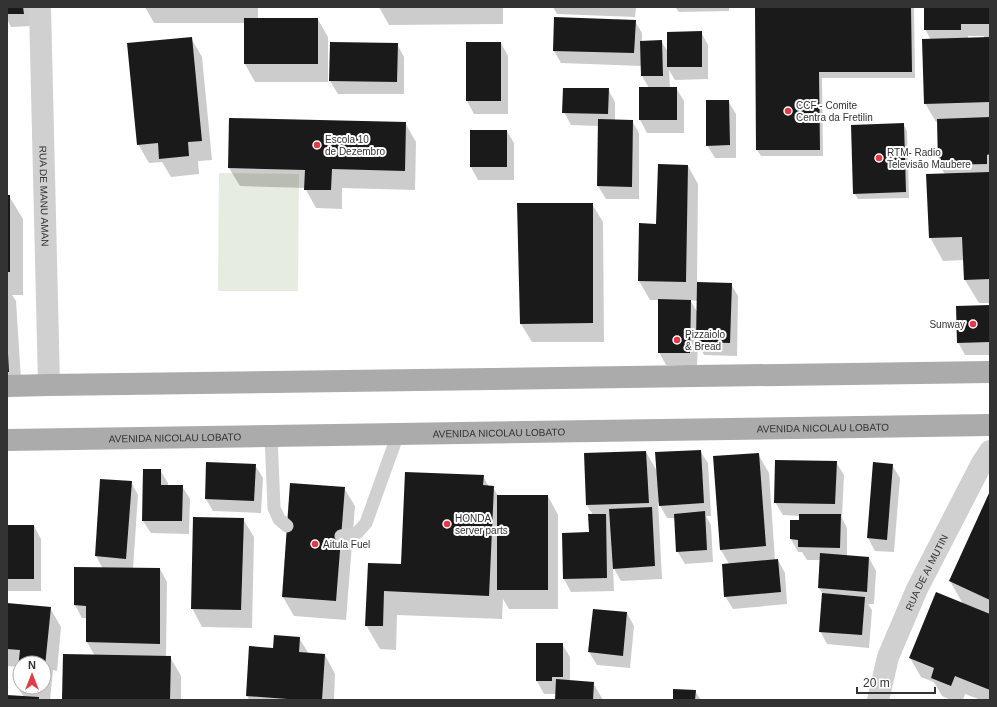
<svg xmlns="http://www.w3.org/2000/svg" width="997" height="707" font-family="Helvetica,sans-serif">
  <rect width="100%" height="100%" fill="#fff"/>
  <polygon fill="#e6ecdf" points="219,173 299,174 298,291 218,291"/>
  <g fill="#0003" fill-rule="evenodd">
    <polygon points="7,7 30,7 30,26 11,27 7,19"/>
    <polygon points="145,7 258,7 258,18 317,18 328,37 328,82 255,82 245,64 245,23 154,23"/>
    <polygon points="379,7 503,7 503,24 389,25"/>
    <polygon points="553,7 636,7 635,17 557,14"/>
    <polygon points="675,7 729,7 729,11 679,12"/>
    <polygon points="756,7 914,7 915,78 822,78 823,156 761,156 757,150"/>
    <path d="M925,7H990V303H979L965,280L964,260L943,261L930,237L945,174L939,165L938,122H936L925,103L931,40L925,29ZM968,36H984V38L968,39Z"/>
    <polygon points="635,21 642,33 642,42 661,41 668,52 701,32 708,45 708,79 675,80 669,70 670,88 676,88 684,101 684,133 647,133 640,120 640,88 649,88 642,76 642,66 561,63 554,51"/>
    <polygon points="191,38 202,57 212,160 198,161 199,174 171,177 162,162 149,163 138,144"/>
    <polygon points="467,43 501,43 508,56 508,114 474,114 467,101"/>
    <polygon points="397,44 404,57 404,94 338,94 330,81"/>
    <polygon points="608,89 615,102 615,120 632,121 639,133 639,199 606,199 598,186 599,126 571,125 564,112"/>
    <polygon points="728,101 736,114 736,158 715,158 707,145"/>
    <polygon points="405,123 416,142 415,190 342,188 342,209 316,208 305,188 240,186 229,168"/>
    <polygon points="903,124 907,131 909,198 858,199 854,193"/>
    <polygon points="506,130 514,143 514,180 478,180 471,167"/>
    <path d="M688,166L698,184L697,283L731,284L738,296L737,356L704,355L698,343L697,366L666,365L659,352V300H650L639,281L640,224L657,225ZM690,300L698,301V313Z"/>
    <polygon points="7,196 9,196 23,219 23,295 12,295 16,301 22,395 7,396"/>
    <polygon points="592,204 603,222 604,342 532,342 521,324"/>
    <polygon points="990,306 990,355 965,355 958,342"/>
    <polygon points="700,451 708,463 711,516 706,516 711,525 713,562 685,564 677,551 675,518 667,518 658,502 662,579 621,581 613,567 614,591 571,592 564,579 590,533 593,515 587,505 585,454 646,452 658,473"/>
    <polygon points="758,454 769,473 775,560 778,560 785,573 787,604 733,609 725,596 729,564 721,550"/>
    <polygon points="836,462 844,475 842,517 841,516 847,528 847,556 869,558 876,571 874,604 868,604 872,610 869,648 827,644 820,631 823,594 819,588 821,560 807,560 802,552 798,552 791,539 791,521 800,521 800,516 783,515 775,502"/>
    <polygon points="255,465 263,478 261,513 213,511 206,499"/>
    <polygon points="892,465 900,478 894,552 875,551 868,538"/>
    <polygon points="160,470 168,483 168,486 182,486 190,499 189,534 151,533 143,521"/>
    <polygon points="483,476 489,487 493,487 498,496 548,496 558,515 558,609 509,609 503,599 502,619 397,615 396,650 380,649 366,625 369,564 402,565"/>
    <polygon points="101,480 131,482 138,495 133,569 160,569 167,582 166,657 170,657 181,676 181,700 63,699 64,656 95,656 87,642 87,618 82,618 75,605 103,569 96,556"/>
    <polygon points="291,484 344,488 355,506 346,620 294,616 283,597"/>
    <polygon points="990,493 990,700 981,700 965,694 963,700 951,700 942,696 934,682 921,677 910,658 963,604 950,581"/>
    <polygon points="243,519 254,537 252,628 202,627 192,608"/>
    <polygon points="7,526 34,526 41,539 41,591 7,591"/>
    <path d="M7,604L50,608L61,627L57,671L53,670L50,700H7V696L24,697L17,686L19,667L7,666ZM20,663H44V687H20Z"/>
    <polygon points="627,613 634,626 630,668 597,665 589,652"/>
    <polygon points="299,638 309,654 325,655 335,674 334,700 249,700 247,695 274,649"/>
    <polygon points="537,644 562,644 570,657 570,681 593,683 603,700 556,700 556,694 544,694 537,681"/>
    <polygon points="695,691 701,700 674,700"/>
  </g>
  <g fill="#1a1a1a">
    <polygon points="7,7 23,7 24,14 7,14"/>
    <polygon points="755,7 911,7 912,72 819,72 820,150 756,150"/>
    <polygon points="924,7 990,7 990,24 961,24 961,30 924,30"/>
    <polygon points="554,17 636,20 634,53 553,51"/>
    <rect x="244" y="18" width="74" height="46"/>
    <polygon points="702,31 702,67 667,67 667,32"/>
    <polygon points="192,37 202,141 188,142 189,156 159,159 158,143 137,145 127,43"/>
    <polygon points="990,37 990,102 924,104 922,39"/>
    <polygon points="662,40 663,76 641,76 640,41"/>
    <polygon points="330,42 398,43 397,82 329,81"/>
    <rect x="466" y="42" width="35" height="59"/>
    <rect x="639" y="87" width="38" height="33"/>
    <polygon points="563,88 609,88 608,114 562,113"/>
    <polygon points="706,100 729,100 730,145 706,146"/>
    <polygon points="990,117 990,154 987,155 987,164 938,165 937,119"/>
    <polygon points="229,118 406,122 405,171 332,169 331,190 304,190 305,170 228,168"/>
    <polygon points="598,119 633,120 632,187 597,186"/>
    <polygon points="904,123 906,192 853,194 851,125"/>
    <rect x="470" y="130" width="37" height="37"/>
    <polygon points="658,164 688,165 686,282 638,281 639,223 656,224"/>
    <polygon points="990,172 990,279 964,280 962,237 929,238 926,174"/>
    <rect x="7" y="195" width="3" height="77"/>
    <polygon points="517,203 593,203 593,323 520,324"/>
    <polygon points="697,282 732,283 730,343 696,342"/>
    <polygon points="658,299 691,300 690,353 658,353"/>
    <polygon points="990,305 990,342 957,343 956,306"/>
    <polygon points="7,354 8,354 9,372 7,372"/>
    <polygon points="701,450 704,503 659,506 655,452"/>
    <polygon points="646,451 649,503 586,505 584,453"/>
    <polygon points="759,453 766,546 720,550 713,456"/>
    <polygon points="775,460 837,461 835,504 774,503"/>
    <polygon points="206,462 256,464 254,501 205,499"/>
    <polygon points="873,462 893,464 887,540 867,538"/>
    <polygon points="143,469 161,469 161,485 183,485 182,521 142,521"/>
    <polygon points="405,472 484,475 483,485 494,486 489,596 384,591 383,626 365,626 368,563 401,564"/>
    <polygon points="100,479 132,481 126,559 95,556"/>
    <polygon points="290,483 345,487 336,601 282,597"/>
    <polygon points="990,491 990,600 949,581"/>
    <rect x="497" y="495" width="51" height="95"/>
    <polygon points="652,507 655,566 613,569 609,509"/>
    <polygon points="705,511 707,550 676,552 674,514"/>
    <polygon points="588,514 606,514 607,578 563,579 562,533 589,532"/>
    <polygon points="799,514 841,514 840,548 798,547 798,540 790,539 790,520 799,520"/>
    <polygon points="193,517 244,518 241,610 191,609"/>
    <rect x="7" y="525" width="27" height="54"/>
    <polygon points="820,553 869,557 867,592 818,588"/>
    <polygon points="778,559 781,592 724,597 722,564"/>
    <polygon points="74,567 160,568 160,644 86,642 86,606 74,605"/>
    <polygon points="936,592 990,614 990,690 955,676 951,686 931,678 934,668 909,658"/>
    <polygon points="822,593 865,597 862,635 819,632"/>
    <polygon points="7,603 51,607 45,666 44,663 20,663 20,686 16,686 20,650 7,649"/>
    <polygon points="593,609 627,612 623,656 588,652"/>
    <polygon points="274,635 300,637 299,652 325,654 322,700 301,700 246,696 249,646 273,648"/>
    <polygon points="536,643 563,643 563,677 552,677 552,681 536,681"/>
    <polygon points="63,654 171,656 170,700 62,699"/>
    <polygon points="556,679 594,682 593,700 555,700"/>
    <polygon points="673,689 696,690 695,700 673,700"/>
    <polygon points="7,695 39,697 39,700 7,700"/>
  </g>
  <g fill="none" stroke-linecap="round" stroke-linejoin="round">
    <g stroke="#d0d0d0" stroke-width="13">
      <polyline points="271,436 274,508 279,519 287,526"/>
      <polyline points="341,536 357,533 366,523 398,434"/>
    </g>
    <path stroke="#d0d0d0" stroke-width="22" id="s1" d="M40,7L49,385"/>
    <path stroke="#d0d0d0" stroke-width="22" id="s2" d="M878,700L888,657L917,589L982,463L990,451"/>
    <g stroke="#ababab" stroke-width="22">
      <polyline points="7,386 49,385 990,372"/>
      <path id="s3" d="M7,440L990,425"/>
    </g>
  </g>
  <g fill="#e63946" stroke="#fff" stroke-width="1.5">
    <circle cx="788" cy="111" r="4"/>
    <circle cx="317" cy="145" r="4"/>
    <circle cx="879" cy="158" r="4"/>
    <circle cx="973" cy="324" r="4"/>
    <circle cx="677" cy="340" r="4"/>
    <circle cx="447" cy="524" r="4"/>
    <circle cx="315" cy="544" r="4"/>
  </g>
  <g text-anchor="middle" dominant-baseline="central" stroke-width="4" stroke-linejoin="round" paint-order="stroke">
    <g font-size="10" fill="#333" stroke="#fff" text-anchor="start">
      <text x="796" y="105">CCF - Comite<tspan x="796" dy="12">Centra da Fretilin</tspan></text>
      <text x="325" y="139">Escola 10<tspan x="325" dy="12">de Dezembro</tspan></text>
      <text x="887" y="152">RTM- Radio<tspan x="887" dy="12">Televisão Maubere</tspan></text>
      <text x="965" y="324" text-anchor="end">Sunway</text>
      <text x="685" y="334">Pizzaiolo<tspan x="685" dy="12">&amp; Bread</tspan></text>
      <text x="455" y="518">HONDA<tspan x="455" dy="12">server parts</tspan></text>
      <text x="323" y="544">Aitula Fuel</text>
    </g>
    <g font-size="10" fill="#333" stroke="#fff">
      <text stroke="none"><textPath href="#s1" startOffset="189">RUA DE MANU AMAN</textPath></text>
      <text stroke="none"><textPath href="#s3" startOffset="816">AVENIDA NICOLAU LOBATO</textPath></text>
      <text stroke="none"><textPath href="#s3" startOffset="492">AVENIDA NICOLAU LOBATO</textPath></text>
      <text stroke="none"><textPath href="#s3" startOffset="168">AVENIDA NICOLAU LOBATO</textPath></text>
      <text stroke="none"><textPath href="#s2" startOffset="137">RUA DE AI MUTIN</textPath></text>
    </g>
  </g>
  <rect width="997" height="707" fill="none" stroke="#333333" stroke-width="16"/>
  <g transform="translate(32 675)"><circle r="19" fill="#ffffff" stroke="#adadad"/>
  <path d="M0-3L7 15L0 10L-7 15Z" fill="#e63946"/>
  <text y="-6" font-size="11" font-weight="bold" text-anchor="middle" fill="#333333">N</text>
  </g>
  <path d="M857 687v6h78v-6" fill="none" stroke="#333333" stroke-width="2"/>
  <text x="863" y="687" font-size="12" fill="#333333" stroke="#ffffff" stroke-width="3" paint-order="stroke">20 m</text>
</svg>
